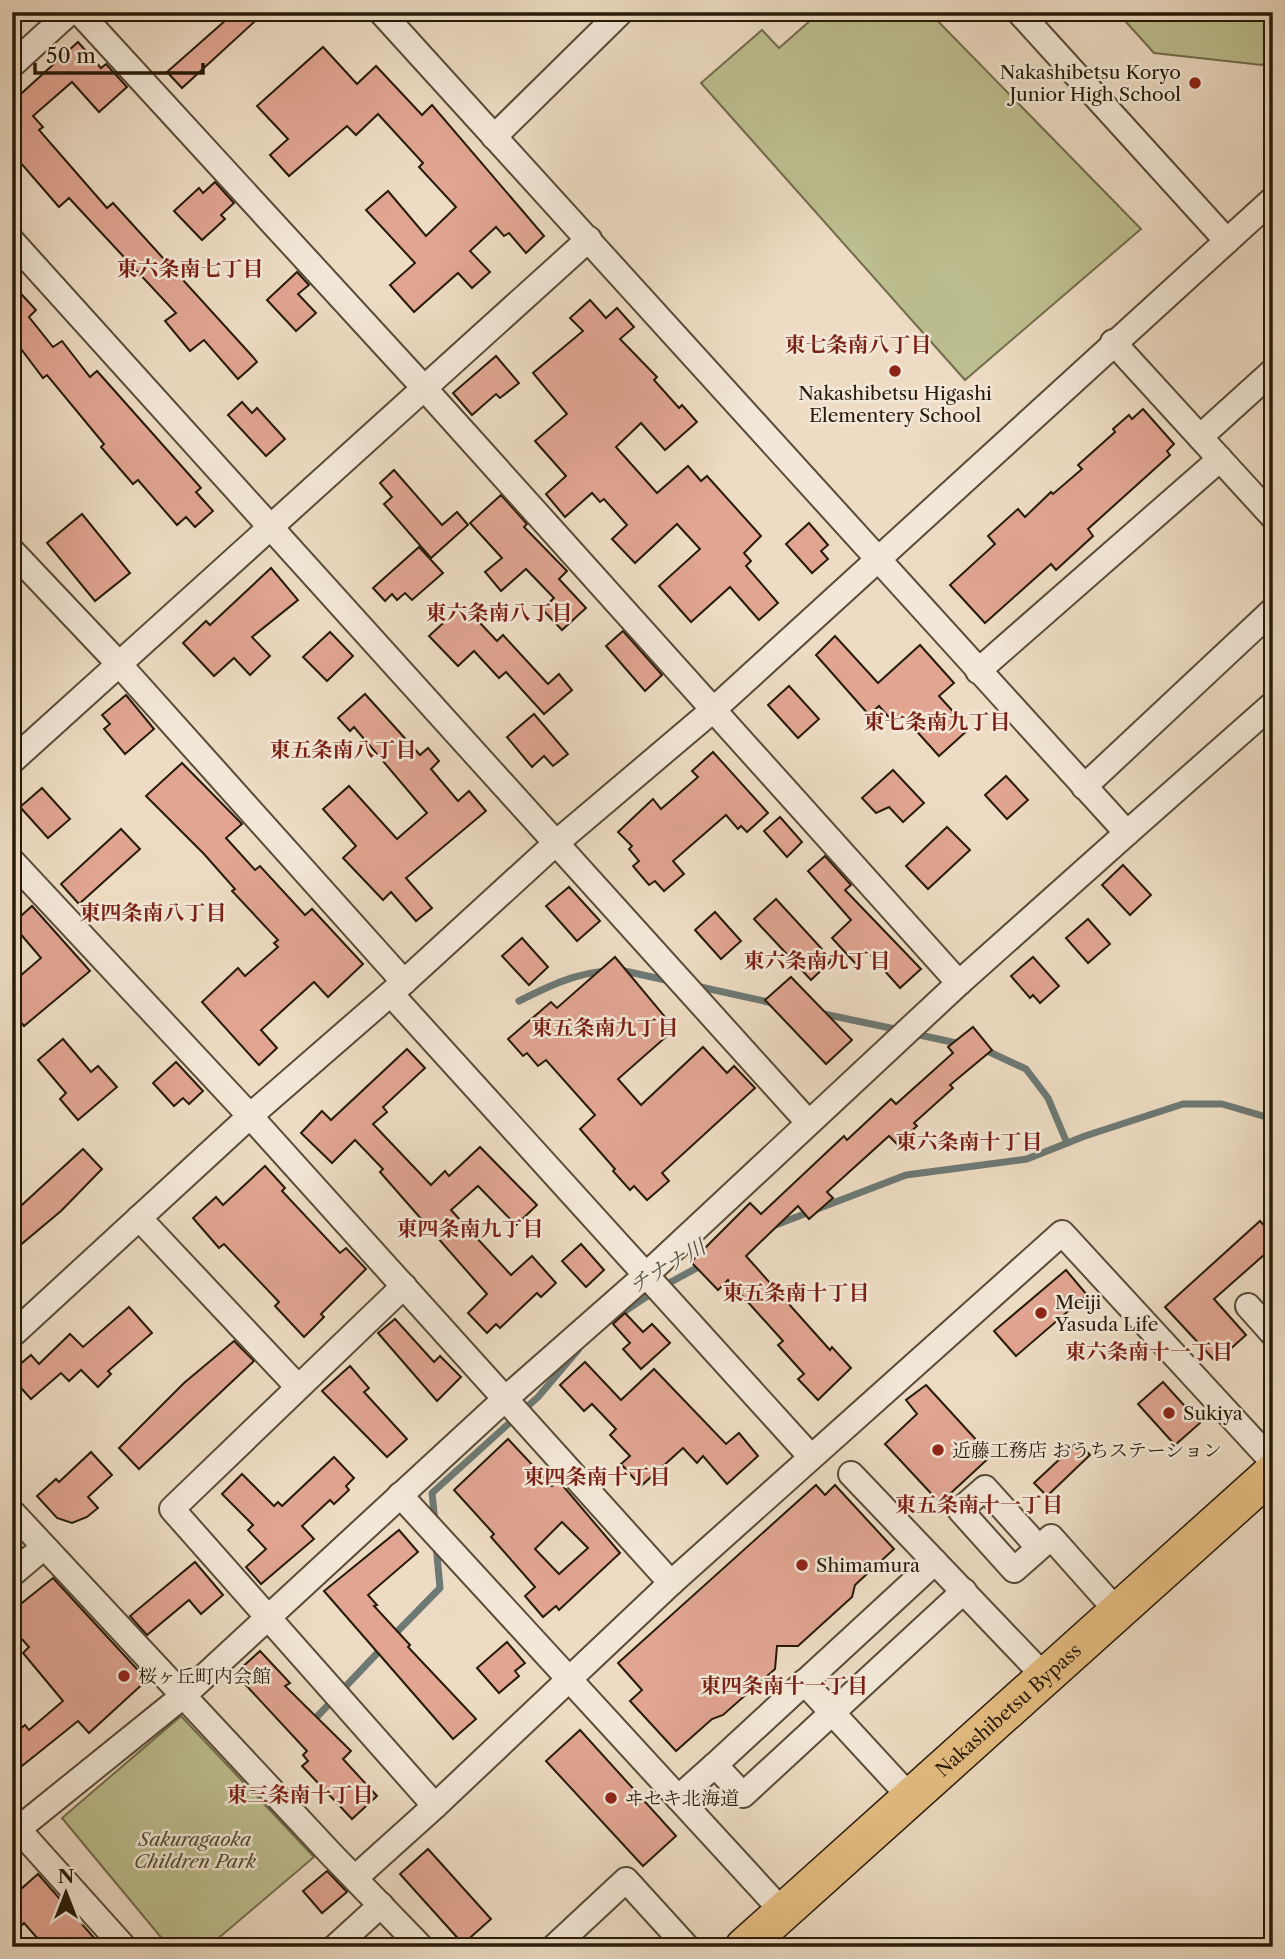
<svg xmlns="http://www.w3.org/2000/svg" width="1285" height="1959" font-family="'Libre Caslon Text','Noto Serif JP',serif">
  <rect width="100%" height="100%" fill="#eddcc3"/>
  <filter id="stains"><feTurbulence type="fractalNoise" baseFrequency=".00286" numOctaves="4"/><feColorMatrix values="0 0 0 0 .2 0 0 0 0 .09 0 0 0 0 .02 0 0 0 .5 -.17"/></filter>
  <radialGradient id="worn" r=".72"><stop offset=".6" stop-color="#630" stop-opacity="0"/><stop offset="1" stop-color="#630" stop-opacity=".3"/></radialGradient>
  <g fill="#bdbf90" stroke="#726c4c" stroke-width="2">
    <polygon points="820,12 929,12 1141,229 965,380 701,83 762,30 779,48"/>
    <polygon points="1117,12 1273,12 1273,55 1262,65 1154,53"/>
    <polygon points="181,1716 314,1857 208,1947 169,1947 62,1818"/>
  </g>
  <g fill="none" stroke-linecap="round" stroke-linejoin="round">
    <g stroke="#6d7974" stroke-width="7">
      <polyline points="620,970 670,981"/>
      <polyline points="696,986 773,1003"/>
      <path d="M519,1001C547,987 577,972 609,971"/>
      <polyline points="819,1013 900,1030"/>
      <polyline points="915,1034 961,1044"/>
      <polyline points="983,1049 1026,1069 1048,1098 1067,1143"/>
      <polyline points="773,1226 906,1175 1027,1159 1085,1136 1183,1104 1222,1104 1273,1119"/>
      <polyline points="613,1319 658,1289 704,1264"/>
      <polyline points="435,1522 432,1493 538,1397 578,1350"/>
      <polyline points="391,1638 440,1588 436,1544"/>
      <polyline points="312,1722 383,1647"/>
    </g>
  </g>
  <g fill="#e1a592" stroke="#261a08" stroke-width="2" fill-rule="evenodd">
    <polygon points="235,12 265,12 182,88 167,72"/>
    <polygon points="78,42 101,68 106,64 127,87 99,112 72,82 33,116 43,127 39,130 107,208 113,203 253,357 257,362 238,379 204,340 190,351 165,321 176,313 69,198 59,207 12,153 12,102"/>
    <polygon points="323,47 357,84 376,66 422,115 432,105 544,236 526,253 509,233 504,236 496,227 470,251 490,272 472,288 458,273 414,312 390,285 415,263 366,210 388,191 426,236 456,207 419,167 423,163 378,114 356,135 347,126 289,176 270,155 288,139 257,106"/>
    <polygon points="215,182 234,203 221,215 225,219 202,240 174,211 199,188 203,193"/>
    <polygon points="297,272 309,285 298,294 316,313 296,331 267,300"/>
    <polygon points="12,284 36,310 29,317 53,347 62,341 90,377 97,371 201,488 196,492 213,511 195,527 186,517 177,525 138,480 133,484 101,447 104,444 47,375 43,378 12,337"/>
    <polygon points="590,300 606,318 617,308 634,327 620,339 657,377 654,380 679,408 682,405 697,422 665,450 641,423 616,447 657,493 688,466 701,481 707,476 761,536 744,553 751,561 746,566 778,603 759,620 730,587 691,622 659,586 700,549 677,524 635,563 612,539 627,525 604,499 600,502 592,493 565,517 546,494 566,476 535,441 567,414 533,373 583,331 570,318"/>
    <polygon points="496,356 519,383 500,398 496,394 472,415 453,393"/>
    <polygon points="242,402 252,413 257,408 285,439 266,456 228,415"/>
    <polygon points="1143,409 1174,444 1167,451 1170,455 1088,529 1093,536 1056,570 1051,564 985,623 950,585 995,544 988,536 1018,509 1025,517 1051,492 1053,494 1082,469 1078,465 1115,432 1113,429 1129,415 1132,419"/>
    <polygon points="394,470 442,525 457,512 468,525 431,558 384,504 392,497 380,483"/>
    <polygon points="501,495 527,524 524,527 567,571 559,579 586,608 562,630 542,609 554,598 526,569 501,591 485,572 502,558 470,523"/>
    <polygon points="82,514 130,573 95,601 47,543"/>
    <polygon points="809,523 828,545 821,551 828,559 812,573 786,544"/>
    <polygon points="419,547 443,573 412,600 405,593 397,600 392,594 385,601 373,588"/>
    <polygon points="271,568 298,600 252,637 270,656 250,675 234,658 214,676 183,643 206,621 210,625"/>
    <polygon points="463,605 497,641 503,635 548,684 559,674 572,690 544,714 506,672 499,678 474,651 458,666 429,636"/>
    <polygon points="623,631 662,675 645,691 606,646"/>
    <polygon points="330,632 353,656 327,681 303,657"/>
    <polygon points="835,636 878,683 920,645 954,683 939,696 969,729 939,756 902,715 894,723 879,706 869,715 816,655"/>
    <polygon points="789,686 819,719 798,738 768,705"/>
    <polygon points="365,694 420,755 428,748 439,761 431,769 458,801 469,791 486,811 406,878 432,908 416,921 391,892 383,900 343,858 356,846 323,809 349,786 397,839 427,813 354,727 350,731 338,718"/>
    <polygon points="126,695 154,729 125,754 104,729 110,724 102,715"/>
    <polygon points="534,714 568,754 553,766 544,756 532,767 507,737"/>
    <polygon points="713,752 768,813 747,832 741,826 738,829 726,815 673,861 684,874 664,891 655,881 649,885 633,866 639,861 629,849 632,846 618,832 653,799 661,809 698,777 692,771"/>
    <polygon points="182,763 242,824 226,838 255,870 260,866 305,915 312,909 363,964 328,997 314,982 261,1030 277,1048 259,1065 202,1002 238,968 245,976 278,947 274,943 278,940 232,891 235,889 204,854 146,796"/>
    <polygon points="893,770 924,803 903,822 889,807 876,813 862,798"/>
    <polygon points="1006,776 1028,800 1007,819 985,795"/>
    <polygon points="42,788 70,819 48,838 20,807"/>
    <polygon points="780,817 802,842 787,857 764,831"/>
    <polygon points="947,827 970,850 928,889 906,866"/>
    <polygon points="121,829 140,849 79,904 61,884"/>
    <polygon points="825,856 851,885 845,890 921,969 900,988 867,951 855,963 832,938 851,920 808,871"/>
    <polygon points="1123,865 1151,895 1130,915 1102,885"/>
    <polygon points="569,887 600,921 577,941 546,906"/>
    <polygon points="776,899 832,960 811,980 754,919"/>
    <polygon points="32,906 90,971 24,1026 12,1011 12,983 41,958 12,924"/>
    <polygon points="715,912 741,941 721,959 695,930"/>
    <polygon points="1088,919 1110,944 1088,963 1066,938"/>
    <polygon points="522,938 548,967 529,985 502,956"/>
    <polygon points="615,957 675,1029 618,1079 641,1105 703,1047 727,1073 734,1066 755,1088 662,1173 669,1181 647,1200 634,1186 630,1190 613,1171 615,1169 580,1129 595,1115 546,1060 538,1066 527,1053 523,1056 508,1039 551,1002 557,1008"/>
    <polygon points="1033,957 1059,986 1040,1003 1033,995 1030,998 1011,976"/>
    <polygon points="791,977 852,1040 826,1064 765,1000"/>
    <polygon points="973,1027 992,1050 950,1085 953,1088 914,1123 917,1126 897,1144 889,1136 827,1192 833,1198 809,1219 798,1206 746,1256 830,1350 832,1347 851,1368 818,1400 798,1379 804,1374 778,1345 783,1341 728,1280 718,1290 691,1262 750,1203 761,1214 844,1136 847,1140 891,1099 896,1104 953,1053 948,1047"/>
    <polygon points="63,1039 91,1072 98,1066 117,1087 78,1120 60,1099 66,1093 38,1060"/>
    <polygon points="407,1049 425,1068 383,1107 387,1112 373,1124 431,1185 445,1171 449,1176 480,1147 537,1205 516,1225 478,1186 451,1210 511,1275 532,1256 556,1283 541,1297 537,1293 500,1328 496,1324 487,1333 468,1313 487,1294 380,1172 383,1169 355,1140 332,1163 301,1133 322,1111 331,1120"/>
    <polygon points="176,1062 203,1091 189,1104 183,1098 174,1106 153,1083"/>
    <polygon points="83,1149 102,1169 61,1211 12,1252 12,1214"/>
    <polygon points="265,1166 285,1188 282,1191 340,1253 346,1248 366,1269 321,1314 324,1317 304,1337 275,1306 279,1302 224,1244 219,1248 193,1218 216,1197 223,1205"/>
    <polygon points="1260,1221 1273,1236 1273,1247 1214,1299 1246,1335 1216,1362 1165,1307"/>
    <polygon points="581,1244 604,1270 586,1287 562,1261"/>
    <polygon points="1066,1270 1087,1295 1016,1356 994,1331"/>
    <polygon points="129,1307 152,1333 108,1371 111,1374 98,1387 81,1370 69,1381 61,1373 31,1399 12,1378 12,1371 31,1355 39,1364 70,1334 83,1347"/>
    <polygon points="625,1313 643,1332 652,1324 670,1343 641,1369 623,1349 630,1343 613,1324"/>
    <polygon points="395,1319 434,1362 440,1356 461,1377 437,1401 378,1333"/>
    <polygon points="234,1341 254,1361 139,1469 119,1448 184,1383"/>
    <polygon points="585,1362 621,1400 654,1369 726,1444 739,1433 758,1456 727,1484 703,1456 697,1463 683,1448 641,1486 621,1464 630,1456 610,1435 616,1429 592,1404 584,1411 560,1385"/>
    <polygon points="350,1366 369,1388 364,1392 407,1439 387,1457 322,1391"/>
    <polygon points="1163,1382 1200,1423 1175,1445 1138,1404"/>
    <polygon points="926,1385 991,1456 940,1503 885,1444 917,1414 906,1400"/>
    <path d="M508,1439L552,1486L558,1480L620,1553L559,1610L556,1606L543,1617L525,1596L535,1587L491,1537L494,1534L454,1490ZM562,1522L588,1548L559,1574L535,1549Z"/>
    <polygon points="1078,1442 1090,1455 1047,1496 1034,1483"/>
    <polygon points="91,1452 112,1475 88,1497 98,1508 87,1517 72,1523 57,1518 37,1496 56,1479 59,1482"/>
    <polygon points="334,1457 354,1478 346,1486 349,1490 334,1504 330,1500 302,1526 314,1539 261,1584 246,1567 266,1549 248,1530 253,1525 222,1494 242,1474 274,1506 278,1502 282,1506"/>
    <polygon points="816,1485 825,1495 835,1485 894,1549 855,1585 852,1597 798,1646 777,1646 775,1669 723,1715 712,1719 676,1751 630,1701 642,1690 618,1663"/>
    <polygon points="399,1530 418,1552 368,1595 377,1605 374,1606 410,1645 408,1647 476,1719 453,1739 324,1591"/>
    <polygon points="195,1562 223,1595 201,1614 189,1600 147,1635 130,1616"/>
    <polygon points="53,1578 147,1680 89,1733 78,1721 12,1774 12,1736 25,1725 29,1730 63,1701 23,1653 29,1647 12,1628 12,1611"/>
    <polygon points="507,1642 525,1663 515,1671 519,1676 499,1693 477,1668"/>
    <polygon points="260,1651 290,1683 285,1686 351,1751 343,1759 377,1796 352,1819 302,1766 308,1761 303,1755 307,1751 243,1682 247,1678 239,1670"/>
    <polygon points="580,1730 676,1836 643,1866 546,1761"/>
    <polygon points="428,1849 491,1919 463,1944 400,1874"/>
    <polygon points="327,1871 347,1892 322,1913 303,1891"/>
    <polygon points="38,1874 102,1947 45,1947 24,1923 20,1927 12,1918 12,1897"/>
  </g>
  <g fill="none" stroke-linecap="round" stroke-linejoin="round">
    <defs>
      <g id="minor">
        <polyline points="79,12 425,389 959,983 1127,833"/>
        <polyline points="381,12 1127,833 1273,704"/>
        <polyline points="1019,12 1227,241"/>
        <polyline points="12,65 70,12"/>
        <polyline points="494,137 621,12"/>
        <polyline points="12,241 808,1122"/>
        <polyline points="1113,342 1273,517"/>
        <polyline points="1200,437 1273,371"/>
        <polyline points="12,551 119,664 404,982"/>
        <polyline points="978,671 1220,459"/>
        <polyline points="12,761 589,239"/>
        <polyline points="1084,787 1273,610"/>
        <polyline points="12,861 250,1116 404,982 556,843 713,710 1273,199"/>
        <polyline points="391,994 811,1457"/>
        <polyline points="139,1218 298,1387"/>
        <polyline points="404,1286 172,1509 435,1806"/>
        <polyline points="1248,1306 1273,1334"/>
        <polyline points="12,1335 250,1116 671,1583 1062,1233 1273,1462"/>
        <polyline points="851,1474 1045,1677"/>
        <polyline points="400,1495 783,1912"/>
        <polyline points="12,1512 331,1854 421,1947"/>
        <polyline points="1039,1548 1014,1570 960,1510 985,1488 1039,1548 1051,1537 1116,1610"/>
        <polyline points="12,1574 44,1547"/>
        <polyline points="804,1682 911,1798"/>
        <polyline points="715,1765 935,1562"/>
        <polyline points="678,1798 715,1765 743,1795 964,1591"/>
        <polyline points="18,1829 124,1947"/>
        <polyline points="12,1834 183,1696 505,1399 646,1275 959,983"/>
        <polyline points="355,1878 435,1806 671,1583"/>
        <polyline points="335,1947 381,1905"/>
        <polyline points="554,1947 626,1880 687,1947"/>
      </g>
      <g id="highway">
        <path id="s1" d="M744,1947L1273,1472"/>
      </g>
    </defs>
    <use href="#minor" stroke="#584a37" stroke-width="28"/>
    <use href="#highway" stroke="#261a08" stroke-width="40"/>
    <use href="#minor" stroke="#f3e8d8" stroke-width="24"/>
    <use href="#highway" stroke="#e6be82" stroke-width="37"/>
  </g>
  <g fill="#8f2418" stroke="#f3e8d8" stroke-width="2.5">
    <circle cx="1195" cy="83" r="7"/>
    <circle cx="895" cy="371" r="7"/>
    <circle cx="1041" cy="1313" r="7"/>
    <circle cx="1169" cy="1413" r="7"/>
    <circle cx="938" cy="1450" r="7"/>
    <circle cx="802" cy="1565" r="7"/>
    <circle cx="124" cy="1676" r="7"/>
    <circle cx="611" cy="1798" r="7"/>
  </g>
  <g text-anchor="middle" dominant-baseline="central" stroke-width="5" stroke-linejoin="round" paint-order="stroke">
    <g font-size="19" fill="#261a08" stroke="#f3e8d8" text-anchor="start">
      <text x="1181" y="72" text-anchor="end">Nakashibetsu Koryo<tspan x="1181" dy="22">Junior High School</tspan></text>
      <text x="895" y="393" text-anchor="middle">Nakashibetsu Higashi<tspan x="895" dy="22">Elementery School</tspan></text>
      <text x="1055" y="1302">Meiji<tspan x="1055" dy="22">Yasuda Life</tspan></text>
      <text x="1183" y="1413">Sukiya</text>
      <text x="952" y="1450">近藤工務店 おうちステーション</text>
      <text x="816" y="1565">Shimamura</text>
      <text x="138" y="1676">桜ヶ丘町内会館</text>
      <text x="625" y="1798">ヰセキ北海道</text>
    </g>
    <g font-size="19" fill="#261a08" stroke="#f3e8d8">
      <text stroke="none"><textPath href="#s1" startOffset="355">Nakashibetsu Bypass</textPath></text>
    </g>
    <g font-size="19" font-style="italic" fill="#534c31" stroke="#f3e8d8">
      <text x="195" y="1839">Sakuragaoka<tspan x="195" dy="22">Children Park</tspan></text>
    </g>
    <g font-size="21" font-weight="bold" fill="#7a1f14" stroke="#f3e8d8">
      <text x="190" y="268">東六条南七丁目</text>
      <text x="858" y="344">東七条南八丁目</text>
      <text x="499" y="612">東六条南八丁目</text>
      <text x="937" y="721">東七条南九丁目</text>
      <text x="343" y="749">東五条南八丁目</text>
      <text x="153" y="912">東四条南八丁目</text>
      <text x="817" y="960">東六条南九丁目</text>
      <text x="605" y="1027">東五条南九丁目</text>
      <text x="969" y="1141">東六条南十丁目</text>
      <text x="470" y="1228">東四条南九丁目</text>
      <text x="796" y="1292">東五条南十丁目</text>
      <text x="1149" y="1351">東六条南十一丁目</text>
      <text x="597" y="1476">東四条南十丁目</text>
      <text x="979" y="1504">東五条南十一丁目</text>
      <text x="784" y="1685">東四条南十一丁目</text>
      <text x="300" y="1794">東三条南十丁目</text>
    </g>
    <g font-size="21" font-style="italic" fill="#4f5247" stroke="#f3e8d8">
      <text transform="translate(667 1266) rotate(-30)">チナナ川</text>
    </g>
  </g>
  <rect width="1285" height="1959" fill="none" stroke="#eddcc3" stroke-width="42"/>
  <rect x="14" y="14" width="1257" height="1931" fill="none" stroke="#261a08" stroke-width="3.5"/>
  <rect x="21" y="21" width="1243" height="1917" fill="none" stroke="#261a08" stroke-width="2"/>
  <g transform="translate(66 1893)" stroke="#f3e8d8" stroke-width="5" paint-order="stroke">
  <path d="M0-5L12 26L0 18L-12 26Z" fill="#261a08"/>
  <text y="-10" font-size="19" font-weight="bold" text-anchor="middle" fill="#261a08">N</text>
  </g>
  <path d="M35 63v10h168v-10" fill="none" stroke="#261a08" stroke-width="3.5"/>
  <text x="46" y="63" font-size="21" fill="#261a08" stroke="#f3e8d8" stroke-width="5" paint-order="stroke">50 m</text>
  <rect width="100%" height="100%" filter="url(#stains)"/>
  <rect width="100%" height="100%" fill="url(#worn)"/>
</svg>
